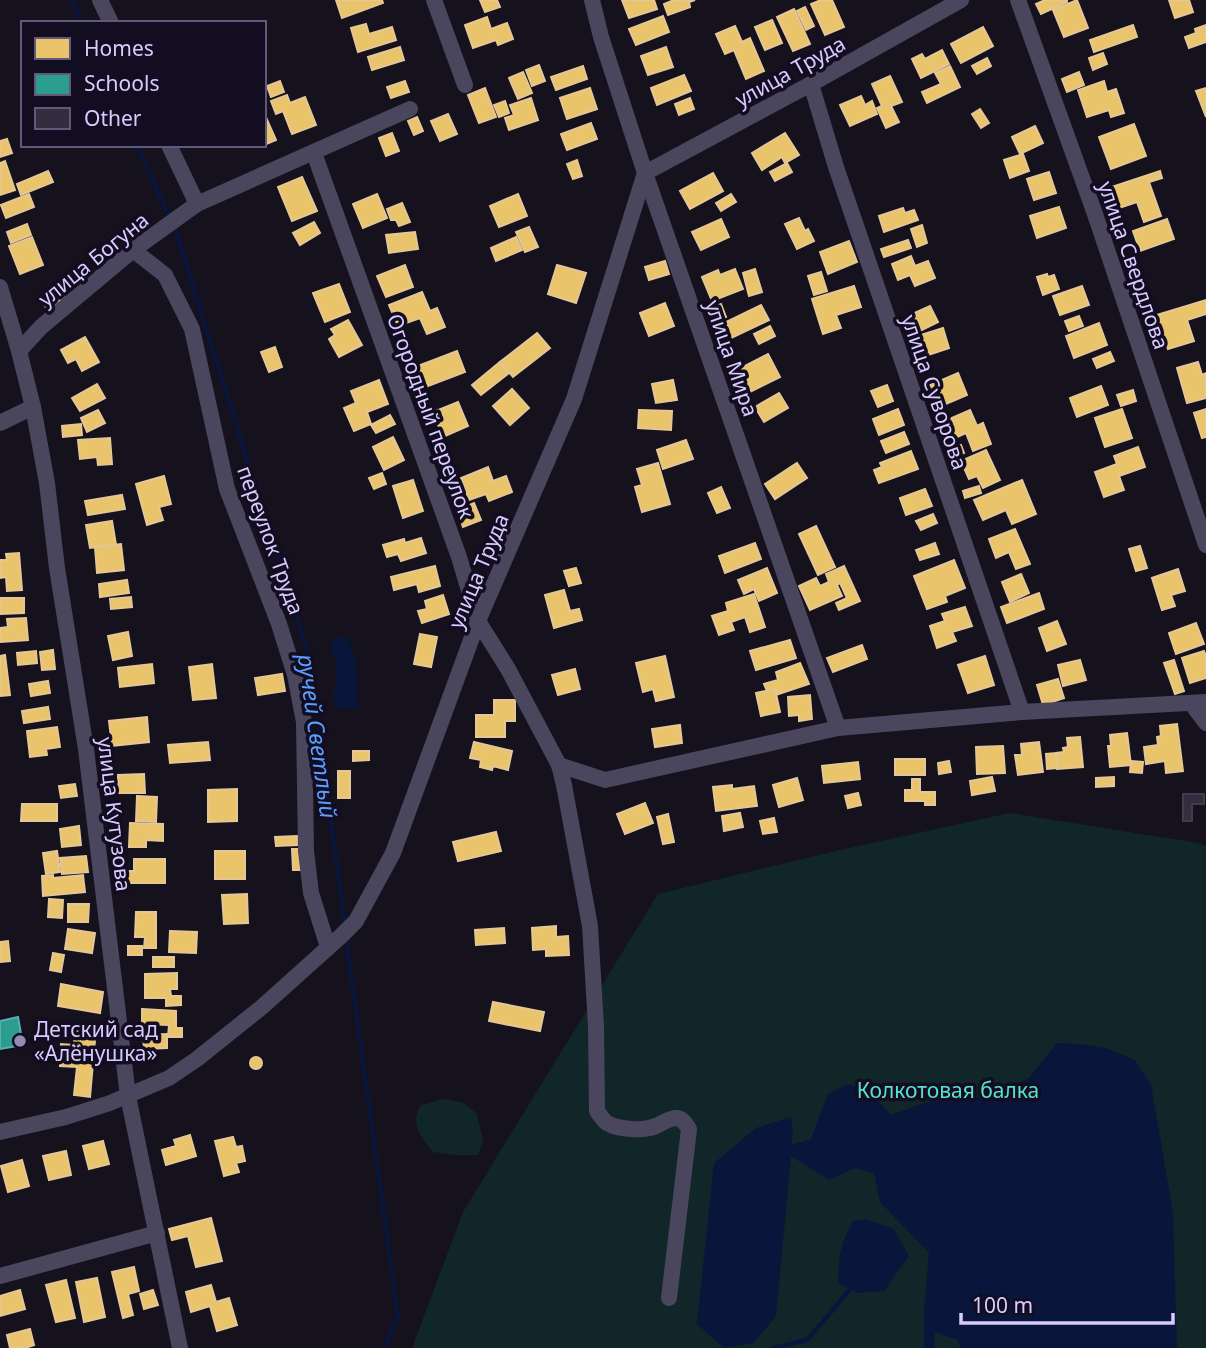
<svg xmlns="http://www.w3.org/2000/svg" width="1206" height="1348" font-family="'Noto Sans',sans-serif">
  <rect width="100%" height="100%" fill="#15121d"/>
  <g fill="#112629">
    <polygon points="1010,813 1198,843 1206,846 1206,1348 412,1348 463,1212 658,894 840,850"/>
    <path d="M443,1099L464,1103L477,1114L483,1141L478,1155H455L433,1152C421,1138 409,1123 421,1105Z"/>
  </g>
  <g fill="#09153b">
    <path d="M346,637C359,653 357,687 358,708L343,709L336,705L333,694L336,685V671L335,659L331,645L332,638Z"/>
    <polygon points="1057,1043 1080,1044 1106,1048 1135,1060 1151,1085 1173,1213 1177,1348 960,1348 958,1340 935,1332 934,1348 924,1348 924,1312 929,1253 880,1202 874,1173 854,1168 829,1180 791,1156 776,1316 754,1343 724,1348 697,1324 714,1163 756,1128 791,1117 793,1131 791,1145 811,1139 828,1094 848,1084 869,1091 891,1115 927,1102 991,1096 1029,1078"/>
    <path d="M866,1219L894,1229L909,1256L884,1291L857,1293L839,1284C836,1261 842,1241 853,1221Z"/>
  </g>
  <g fill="#e9c46a" stroke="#e4c697" stroke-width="2">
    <polygon points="336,0 382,0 383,3 342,18"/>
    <polygon points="480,0 497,0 500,7 485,12"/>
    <polygon points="622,0 654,0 657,9 629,18"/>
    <polygon points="674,0 695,0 689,2 690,7 668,15 664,4"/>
    <polygon points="821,0 832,0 844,27 825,35 811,4"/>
    <polygon points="1045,0 1067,0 1067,2 1041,14 1036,4"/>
    <polygon points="1077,0 1088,28 1064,37 1053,10"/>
    <polygon points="1169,0 1189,0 1193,12 1175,18"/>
    <polygon points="805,7 814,26 806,30 797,11"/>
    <polygon points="794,9 810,44 793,51 777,17"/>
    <polygon points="663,16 669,32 636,45 629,29"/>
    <polygon points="487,17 491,29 507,23 513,39 498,45 496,40 473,48 465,25"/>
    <polygon points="772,20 782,43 765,50 755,27"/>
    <polygon points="366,24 369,34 392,27 396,40 358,52 351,28"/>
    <polygon points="1133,25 1137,37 1094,52 1090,40"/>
    <polygon points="1206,25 1206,42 1189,48 1185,37 1196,33 1195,29"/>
    <polygon points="735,26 742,42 750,38 764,71 746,79 734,50 725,54 716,34"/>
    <polygon points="983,27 993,46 961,63 951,44"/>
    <polygon points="400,47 404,60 372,70 368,57"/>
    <polygon points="666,47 673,67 648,75 641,56"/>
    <polygon points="942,50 949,64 921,78 912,59 922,54 925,59"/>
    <polygon points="1103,53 1107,64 1093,70 1089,58"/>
    <polygon points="987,58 991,66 977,74 972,66"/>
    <polygon points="539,65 545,81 532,86 526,70"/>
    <polygon points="583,66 587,79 556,90 551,77"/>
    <polygon points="950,66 960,87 927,103 922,92 941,84 935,73"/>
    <polygon points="523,72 532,93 518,99 509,78"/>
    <polygon points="1079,72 1084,85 1067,92 1062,79"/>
    <polygon points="684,75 691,91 657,105 651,88"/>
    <polygon points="890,76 902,102 891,106 899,122 886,128 877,108 882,106 872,84"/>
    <polygon points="280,81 284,92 271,97 267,86"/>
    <polygon points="405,81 409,92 391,98 387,87"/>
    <polygon points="1104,81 1107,92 1116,89 1124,113 1111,117 1109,110 1087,117 1078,90"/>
    <polygon points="485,88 496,117 479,123 468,95"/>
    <polygon points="590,88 597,109 567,119 560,98"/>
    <polygon points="1206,88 1206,117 1196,91"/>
    <polygon points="287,95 290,103 305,97 316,125 292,134 283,111 276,114 271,101"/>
    <polygon points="861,96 865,105 872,101 877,114 850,126 840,105"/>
    <polygon points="531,98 538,120 509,130 505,118 514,115 510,105"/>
    <polygon points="690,98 694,109 679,115 675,104"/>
    <polygon points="505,101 509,113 499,117 494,105"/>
    <polygon points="980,109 989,123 981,128 972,114"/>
    <polygon points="264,113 276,140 264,145"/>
    <polygon points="448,114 457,134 440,141 431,121"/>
    <polygon points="417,117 423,131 414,135 408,121"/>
    <polygon points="591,123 597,139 567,150 561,134"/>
    <polygon points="1134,124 1146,156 1111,169 1099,137"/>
    <polygon points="1035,126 1043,143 1020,154 1012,137"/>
    <polygon points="392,133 399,151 386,156 379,138"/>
    <polygon points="785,133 799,155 785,163 782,157 762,170 752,153"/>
    <polygon points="7,139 12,153 0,157 0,141"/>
    <polygon points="1023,154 1029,171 1010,178 1004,160"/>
    <polygon points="577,160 582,176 573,179 567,164"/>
    <polygon points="5,161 15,190 0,195 0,163"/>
    <polygon points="787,163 792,172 775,181 770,172"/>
    <polygon points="48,171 53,182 21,195 17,184"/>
    <polygon points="1160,171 1162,178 1149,182 1161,216 1144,222 1137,202 1119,208 1112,187"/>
    <polygon points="1049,172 1056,193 1034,200 1027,179"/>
    <polygon points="713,173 723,191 690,209 680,191"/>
    <polygon points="302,177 317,211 292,221 278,187"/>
    <polygon points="29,194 34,207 6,218 1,205"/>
    <polygon points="377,194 387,218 363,228 353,204"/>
    <polygon points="518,194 527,216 499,227 490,206"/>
    <polygon points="731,194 736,202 721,211 716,203"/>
    <polygon points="402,203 410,222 399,226 396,220 391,220 387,209"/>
    <polygon points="1059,207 1066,228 1037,238 1030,216"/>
    <polygon points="903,208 905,213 914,210 918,220 884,232 879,216"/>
    <polygon points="799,218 805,231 808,229 814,241 797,249 785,224"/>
    <polygon points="721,219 729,237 701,250 692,232"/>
    <polygon points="1167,219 1174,239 1140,251 1133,231"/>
    <polygon points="314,222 320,233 300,245 293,233"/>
    <polygon points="27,224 31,235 11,243 7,232"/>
    <polygon points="922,225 927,243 917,247 911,229"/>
    <polygon points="529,227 538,247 525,252 516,232"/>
    <polygon points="415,232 418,249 389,253 386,235"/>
    <polygon points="32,237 43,265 20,274 9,246"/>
    <polygon points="516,237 522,250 496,261 491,248"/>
    <polygon points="908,240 911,248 884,257 881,249"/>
    <polygon points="849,241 857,262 828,274 820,252"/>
    <polygon points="911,256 915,266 928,261 935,278 915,286 910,275 898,280 892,264"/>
    <polygon points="665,261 669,274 649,280 645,267"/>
    <polygon points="405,265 413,287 386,297 377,276"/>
    <polygon points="557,265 586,273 576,303 548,294"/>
    <polygon points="735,269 743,289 712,301 702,277 718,270 720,275"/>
    <polygon points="755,269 762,292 749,296 743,273"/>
    <polygon points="821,272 827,291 814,295 808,276"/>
    <polygon points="1047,274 1048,277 1054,275 1059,289 1043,295 1037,277"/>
    <polygon points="339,284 350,312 325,322 313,293"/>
    <polygon points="58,286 67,300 49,312 40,298"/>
    <polygon points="854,286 861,307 836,315 841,328 823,334 812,299"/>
    <polygon points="1082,286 1089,305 1060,315 1053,296"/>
    <polygon points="422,292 430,311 437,308 445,327 427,334 420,318 398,326 389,305"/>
    <polygon points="1206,300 1206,314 1187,320 1194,341 1168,349 1157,315"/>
    <polygon points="665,303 674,326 649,336 640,313"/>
    <polygon points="721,304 726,317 714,321 709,309"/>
    <polygon points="761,305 769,320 725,341 718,326"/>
    <polygon points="930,306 938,322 918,332 910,315"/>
    <polygon points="1079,316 1083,326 1069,331 1065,321"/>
    <polygon points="348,320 362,345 339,357 329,339 335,335 331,329"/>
    <polygon points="1099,323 1107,345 1074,358 1066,336"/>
    <polygon points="770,326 775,336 759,344 754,334"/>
    <polygon points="943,328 949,348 922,357 915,337"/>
    <polygon points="537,333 550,348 513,377 500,362"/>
    <polygon points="85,337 99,362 82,371 76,359 68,363 61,350"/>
    <polygon points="275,347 282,367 269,372 261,352"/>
    <polygon points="457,351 465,372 423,388 415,367"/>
    <polygon points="1110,352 1114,361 1097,368 1093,359"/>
    <polygon points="768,354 780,377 750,392 739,369"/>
    <polygon points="500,362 509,373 481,395 472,385"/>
    <polygon points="1198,362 1202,375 1206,373 1206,398 1187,403 1177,368"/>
    <polygon points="958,373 967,395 939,407 930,385"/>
    <polygon points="379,380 388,404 367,412 371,424 354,431 344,408 356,403 351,391"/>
    <polygon points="673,380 677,400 656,403 652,384"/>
    <polygon points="97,384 105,398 80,411 72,398"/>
    <polygon points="887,385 893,401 878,407 871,391"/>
    <polygon points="1101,386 1108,405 1077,417 1070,398"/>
    <polygon points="512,389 529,408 510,425 493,406"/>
    <polygon points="1133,390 1136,401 1121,406 1117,395"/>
    <polygon points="779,393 788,408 764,422 755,407"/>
    <polygon points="458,402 468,426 443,437 433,412"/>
    <polygon points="898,409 904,425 879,435 873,419"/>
    <polygon points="1122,409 1132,438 1105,447 1095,418"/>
    <polygon points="1206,409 1206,437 1202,438 1194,413"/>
    <polygon points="98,410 105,423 87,432 81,418"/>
    <polygon points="639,410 672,411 671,430 638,428"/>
    <polygon points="970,410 977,426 983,423 991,444 973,451 966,433 955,438 947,420"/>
    <polygon points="390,415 395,424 376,433 371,425"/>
    <polygon points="81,424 82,435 63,437 62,426"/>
    <polygon points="904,432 909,444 886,453 881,441"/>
    <polygon points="393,437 404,460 384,470 373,447"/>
    <polygon points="110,438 112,464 98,465 97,457 80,459 78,440"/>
    <polygon points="686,440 693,459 663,469 657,450"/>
    <polygon points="961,445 964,453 949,458 946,450"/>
    <polygon points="1138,447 1145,467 1119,476 1124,490 1104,497 1095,472 1117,464 1114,456"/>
    <polygon points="986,450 1000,480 983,488 977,476 969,479 961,461"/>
    <polygon points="911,451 918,469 879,483 874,470 882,467 880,463"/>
    <polygon points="658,463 670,504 642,512 635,487 642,485 637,469"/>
    <polygon points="797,463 807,478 775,499 765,484"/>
    <polygon points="488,467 493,481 506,476 512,492 489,501 486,494 469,500 461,478"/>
    <polygon points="382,473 386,484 374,489 369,478"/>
    <polygon points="164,476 171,504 159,507 163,520 147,525 136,484"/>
    <polygon points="413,480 423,511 403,518 393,486"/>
    <polygon points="1022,480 1036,514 1012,524 1006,510 983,520 974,500"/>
    <polygon points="979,486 981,493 965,498 963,491"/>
    <polygon points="458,487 465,507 474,503 481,520 463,527 449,490"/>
    <polygon points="721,487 730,508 717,513 708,493"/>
    <polygon points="925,489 932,506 906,515 900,498"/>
    <polygon points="122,495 125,509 88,515 85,501"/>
    <polygon points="933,514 937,523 921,530 916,521"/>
    <polygon points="112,521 116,545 90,548 86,525"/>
    <polygon points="816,526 835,567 818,575 799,534"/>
    <polygon points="1015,529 1030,564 1016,569 1009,552 996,558 989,539"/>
    <polygon points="421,538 426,553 401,561 398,554 387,557 383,545 404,539 405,543"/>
    <polygon points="755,543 761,559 725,573 719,556"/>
    <polygon points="935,543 939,554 920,560 916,550"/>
    <polygon points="121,544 124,570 97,573 95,547"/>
    <polygon points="1140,546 1147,568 1136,571 1129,549"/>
    <polygon points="19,553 22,590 7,591 6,577 0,578 0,560 7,560 6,554"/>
    <polygon points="954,560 965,588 945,596 947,602 927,609 914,576"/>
    <polygon points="435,566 440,586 419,592 417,584 394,590 391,577"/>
    <polygon points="844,566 860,601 839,610 836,603 847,598 840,583 837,585 842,596 810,610 799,586 816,578 820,586 829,582 826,574"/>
    <polygon points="576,568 581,583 569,586 564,571"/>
    <polygon points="767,568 777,593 759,601 754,589 744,594 738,580"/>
    <polygon points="1178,569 1185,591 1171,595 1175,606 1162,610 1152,578"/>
    <polygon points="1021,574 1029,593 1010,602 1002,582"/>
    <polygon points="127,580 129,593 100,597 99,584"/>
    <polygon points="564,590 570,611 579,609 582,620 554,628 545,595"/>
    <polygon points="1039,593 1044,609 1007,623 1001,607"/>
    <polygon points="754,594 765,627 750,632 745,617 731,622 734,630 719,635 712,616 728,611 726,603"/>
    <polygon points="443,595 449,614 422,623 418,611 427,609 425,601"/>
    <polygon points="131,597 132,607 111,609 110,599"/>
    <polygon points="0,598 24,598 24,613 0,614"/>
    <polygon points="965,607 972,626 952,632 956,641 937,648 930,626 945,621 942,614"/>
    <polygon points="26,618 28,640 0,642 0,628 8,627 7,619"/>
    <polygon points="1057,621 1066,644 1047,651 1039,628"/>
    <polygon points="1196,623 1204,644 1176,654 1169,633"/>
    <polygon points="128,632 132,656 113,660 108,636"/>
    <polygon points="420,634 437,637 431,667 414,664"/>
    <polygon points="790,640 796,658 756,670 750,651"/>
    <polygon points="862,645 867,659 833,672 827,658"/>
    <polygon points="53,650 55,669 42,670 40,652"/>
    <polygon points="36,651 37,663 18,665 17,653"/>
    <polygon points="1204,651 1206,656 1206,678 1190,683 1182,658"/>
    <polygon points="5,655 10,695 0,696 0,656"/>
    <polygon points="665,656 674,697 656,701 653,689 643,692 636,663"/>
    <polygon points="985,656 994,685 968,693 958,665"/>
    <polygon points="1080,660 1086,680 1063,686 1058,665"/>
    <polygon points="1174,660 1184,691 1175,694 1164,663"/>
    <polygon points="800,663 809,684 776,695 775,689 767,691 764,684 778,680 776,672"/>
    <polygon points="152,664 154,683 120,687 118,668"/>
    <polygon points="212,664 216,698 193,700 189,667"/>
    <polygon points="575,669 580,689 558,695 552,675"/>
    <polygon points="282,674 285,691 258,695 255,678"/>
    <polygon points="1058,679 1064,698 1043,705 1037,685"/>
    <polygon points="48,681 50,693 31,696 29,684"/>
    <polygon points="775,689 780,712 761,716 756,693"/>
    <polygon points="810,695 812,719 799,721 799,715 789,716 788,697"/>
    <polygon points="494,700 515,700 515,721 505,721 505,737 476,737 476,715 494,715"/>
    <polygon points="48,707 50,719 24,723 22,711"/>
    <polygon points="147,717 149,742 112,746 109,721"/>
    <polygon points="1177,724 1183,771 1166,773 1165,761 1146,764 1144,747 1158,745 1157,737 1161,736 1160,726"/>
    <polygon points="680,725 682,743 655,747 652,729"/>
    <polygon points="57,727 60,747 46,749 47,755 30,757 27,731"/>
    <polygon points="1127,733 1131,765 1110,767 1108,746 1111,746 1110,735"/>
    <polygon points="1080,737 1083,767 1057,769 1056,753 1064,752 1063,748 1068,747 1067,738"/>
    <polygon points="208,742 210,760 170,763 168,745"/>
    <polygon points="474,742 512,751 508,770 493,766 492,770 480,767 481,760 470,758"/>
    <polygon points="1039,742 1043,772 1018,775 1015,755 1022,755 1021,744"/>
    <polygon points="1003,746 1005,773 977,774 976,747"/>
    <polygon points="353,751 369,751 369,760 353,761"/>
    <polygon points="1056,753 1057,768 1047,769 1046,754"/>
    <rect x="895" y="759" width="30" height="16"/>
    <polygon points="949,761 951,772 939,774 938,763"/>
    <polygon points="1131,761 1143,762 1142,773 1130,772"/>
    <polygon points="858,762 860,779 824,783 822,766"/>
    <rect x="338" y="771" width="12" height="27"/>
    <polygon points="144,774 145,793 118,793 118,775"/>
    <polygon points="992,777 995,791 972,795 970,781"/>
    <polygon points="1114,777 1114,786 1096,787 1096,778"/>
    <polygon points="797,778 803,800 779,807 773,785"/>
    <polygon points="912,779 920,779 920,792 935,792 935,805 925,805 925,801 905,801 905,790 912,790"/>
    <polygon points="75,784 77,796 61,798 59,786"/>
    <polygon points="732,785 732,789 754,786 757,806 716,811 713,787"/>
    <polygon points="237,789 237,821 208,822 208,790"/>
    <polygon points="858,793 861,805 848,808 845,796"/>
    <polygon points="137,796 157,797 156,822 136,821"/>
    <polygon points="645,803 653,823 625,834 617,814"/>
    <polygon points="22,804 57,804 57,821 21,821"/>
    <polygon points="740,813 743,827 724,831 722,816"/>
    <polygon points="668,814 674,842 663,844 657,817"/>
    <polygon points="774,818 777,832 763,834 760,821"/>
    <polygon points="130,823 163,824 163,841 146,840 146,847 129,847"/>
    <polygon points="79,826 81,845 62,847 60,829"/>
    <polygon points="496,832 501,851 458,861 453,842"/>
    <polygon points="297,836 298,845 276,846 275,837"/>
    <polygon points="292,849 301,849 302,870 293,870"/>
    <polygon points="57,851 60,872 46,874 43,853"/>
    <rect x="215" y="851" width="30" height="28"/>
    <polygon points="86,856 88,872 62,874 60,858"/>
    <polygon points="134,859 165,859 165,883 120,883 120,871 134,871"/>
    <polygon points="53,875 53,878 83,875 85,892 43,896 42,876"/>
    <polygon points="247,894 248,923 224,924 222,895"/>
    <polygon points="49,899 63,900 62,918 48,917"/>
    <polygon points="68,904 89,904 88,922 68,922"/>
    <polygon points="136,912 156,912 156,948 144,948 145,937 135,937"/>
    <polygon points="556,926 556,937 568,936 569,955 546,956 546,949 533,950 532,928"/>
    <polygon points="504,928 505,943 476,945 475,930"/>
    <polygon points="68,929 95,933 92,953 65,949"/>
    <polygon points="170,931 197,932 196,953 169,952"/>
    <polygon points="8,941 10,961 0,962 0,942"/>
    <rect x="128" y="946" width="14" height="9"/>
    <polygon points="53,953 64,955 61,972 50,970"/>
    <rect x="153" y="957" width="21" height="10"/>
    <polygon points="177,973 177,989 170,989 171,996 181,996 181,1005 166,1006 166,998 145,998 145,974"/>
    <polygon points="61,984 103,992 100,1013 58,1006"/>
    <polygon points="493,1002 544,1012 540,1031 489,1021"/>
    <polygon points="142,1009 176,1011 176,1028 182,1028 182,1037 168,1037 169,1025 142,1024"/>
    <polygon points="75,1027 96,1029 90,1097 74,1095 77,1067 60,1066 61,1044 74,1045"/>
    <polygon points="167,1034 167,1048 144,1049 143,1035"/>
    <circle cx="256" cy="1063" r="6"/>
    <polygon points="190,1135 196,1156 166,1165 162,1150 176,1146 174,1140"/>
    <polygon points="233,1137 236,1147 242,1146 245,1161 236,1163 239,1172 224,1176 215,1141"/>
    <polygon points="103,1141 109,1164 89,1169 83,1146"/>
    <polygon points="66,1151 71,1175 49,1180 43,1156"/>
    <polygon points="22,1160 29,1186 8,1192 1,1166"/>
    <polygon points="211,1218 222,1261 196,1267 188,1236 172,1240 169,1229"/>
    <polygon points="134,1267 139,1291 128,1294 133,1315 123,1318 112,1272"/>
    <polygon points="97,1278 105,1317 84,1322 76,1282"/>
    <polygon points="66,1280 75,1318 56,1322 46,1285"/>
    <polygon points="211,1285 216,1302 229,1298 237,1325 217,1331 210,1306 191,1312 186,1292"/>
    <polygon points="20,1290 25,1309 0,1316 0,1296"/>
    <polygon points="153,1290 158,1305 144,1309 140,1294"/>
    <polygon points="30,1329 34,1345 25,1348 10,1348 7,1335"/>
  </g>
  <polygon fill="#2a9d8f" stroke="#5eabb1" stroke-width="2" points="18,1017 23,1045 0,1049 0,1021"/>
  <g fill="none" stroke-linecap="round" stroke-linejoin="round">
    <g stroke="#09153b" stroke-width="4.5">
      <polyline points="72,0 82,23"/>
      <polyline points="137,145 170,218"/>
      <polyline points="174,226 308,653 345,926"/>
      <polyline points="346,938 398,1317 384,1348"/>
      <polyline points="773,1348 807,1340 853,1286"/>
    </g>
  </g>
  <polygon fill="#332e3f" stroke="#423b51" stroke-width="2" points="1183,794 1204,794 1204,804 1192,804 1192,821 1183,821"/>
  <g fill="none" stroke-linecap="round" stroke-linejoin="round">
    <g stroke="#4a465e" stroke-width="16">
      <polyline points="100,0 111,23"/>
      <polyline points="434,0 465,85"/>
      <polyline points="592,0 601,37 645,173 838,728"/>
      <polyline points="1018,0 1095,214 1206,545"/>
      <polyline points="811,84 836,167 1022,712"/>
      <polyline points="169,145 197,204"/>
      <path d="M314,153L459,557L478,621L508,669L559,765L564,785L590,926L596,1026L597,1111C600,1115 603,1120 607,1123C619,1130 644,1131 656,1126C663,1123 669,1118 677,1118C683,1119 686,1124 689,1129L669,1298"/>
      <polyline points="133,250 165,275 192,329 227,489 279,624 295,675 304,722 306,851 311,893 328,947"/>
      <polyline points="0,287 19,351 33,407 47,483 57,568 86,749 128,1096 180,1348"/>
      <polyline points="19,351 41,327 133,250 197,204 410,109"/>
      <polyline points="0,423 33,407"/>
      <polyline points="1191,703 1206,723"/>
      <polyline points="559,765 605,780 838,728 1022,712 1206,702"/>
      <polyline points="0,1132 66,1117 110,1103 169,1078 197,1059 262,1007 341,936 356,921 393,853 478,621 574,399 645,173 811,84 961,0"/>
      <polyline points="0,1276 157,1233"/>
    </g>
  </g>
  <circle fill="#948bb0" stroke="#130d21" stroke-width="2.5" cx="20" cy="1041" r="7"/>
  <g text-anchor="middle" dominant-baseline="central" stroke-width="7" stroke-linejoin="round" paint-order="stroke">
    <g font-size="21" fill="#d8ccff" stroke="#130d21">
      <text transform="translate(790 71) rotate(-29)">улица Труда</text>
      <text transform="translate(93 259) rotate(-39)">улица Богуна</text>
      <text transform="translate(1134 265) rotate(71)">улица Свердлова</text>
      <text transform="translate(732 358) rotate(71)">улица Мира</text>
      <text transform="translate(935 392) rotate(71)">улица Суворова</text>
      <text transform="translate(431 416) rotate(70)">Огородный переулок</text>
      <text transform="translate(271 540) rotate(70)">переулок Труда</text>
      <text transform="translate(478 571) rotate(-67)">улица Труда</text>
      <text transform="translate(115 814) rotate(83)">улица Кутузова</text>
    </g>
    <g font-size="21" fill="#d8ccff" stroke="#130d21" text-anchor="start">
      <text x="34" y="1029">Детский сад<tspan x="34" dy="24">«Алёнушка»</tspan></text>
    </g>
    <g font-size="21" fill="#57e1cf" stroke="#130d21">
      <text x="948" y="1090">Колкотовая балка</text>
    </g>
    <g font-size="23" font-style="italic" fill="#5a9fff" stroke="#130d21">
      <text transform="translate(318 736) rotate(82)">ручей Светлый</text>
    </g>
  </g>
  <rect x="21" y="21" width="245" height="126" fill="#130d21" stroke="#62597a" stroke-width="2"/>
  <rect x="35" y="38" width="35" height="21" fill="#e9c46a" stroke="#62597a" stroke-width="2"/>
  <text x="84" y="56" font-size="21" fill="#d8ccff">Homes</text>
  <rect x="35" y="74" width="35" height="21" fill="#2a9d8f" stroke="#62597a" stroke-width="2"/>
  <text x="84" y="91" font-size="21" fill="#d8ccff">Schools</text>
  <rect x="35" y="108" width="35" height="21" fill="#332e3f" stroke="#62597a" stroke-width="2"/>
  <text x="84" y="126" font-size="21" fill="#d8ccff">Other</text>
  <path d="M961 1313v10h212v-10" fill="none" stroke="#d8ccff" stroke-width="3.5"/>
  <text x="972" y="1313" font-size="21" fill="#d8ccff" stroke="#130d21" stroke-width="5" paint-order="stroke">100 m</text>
</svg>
